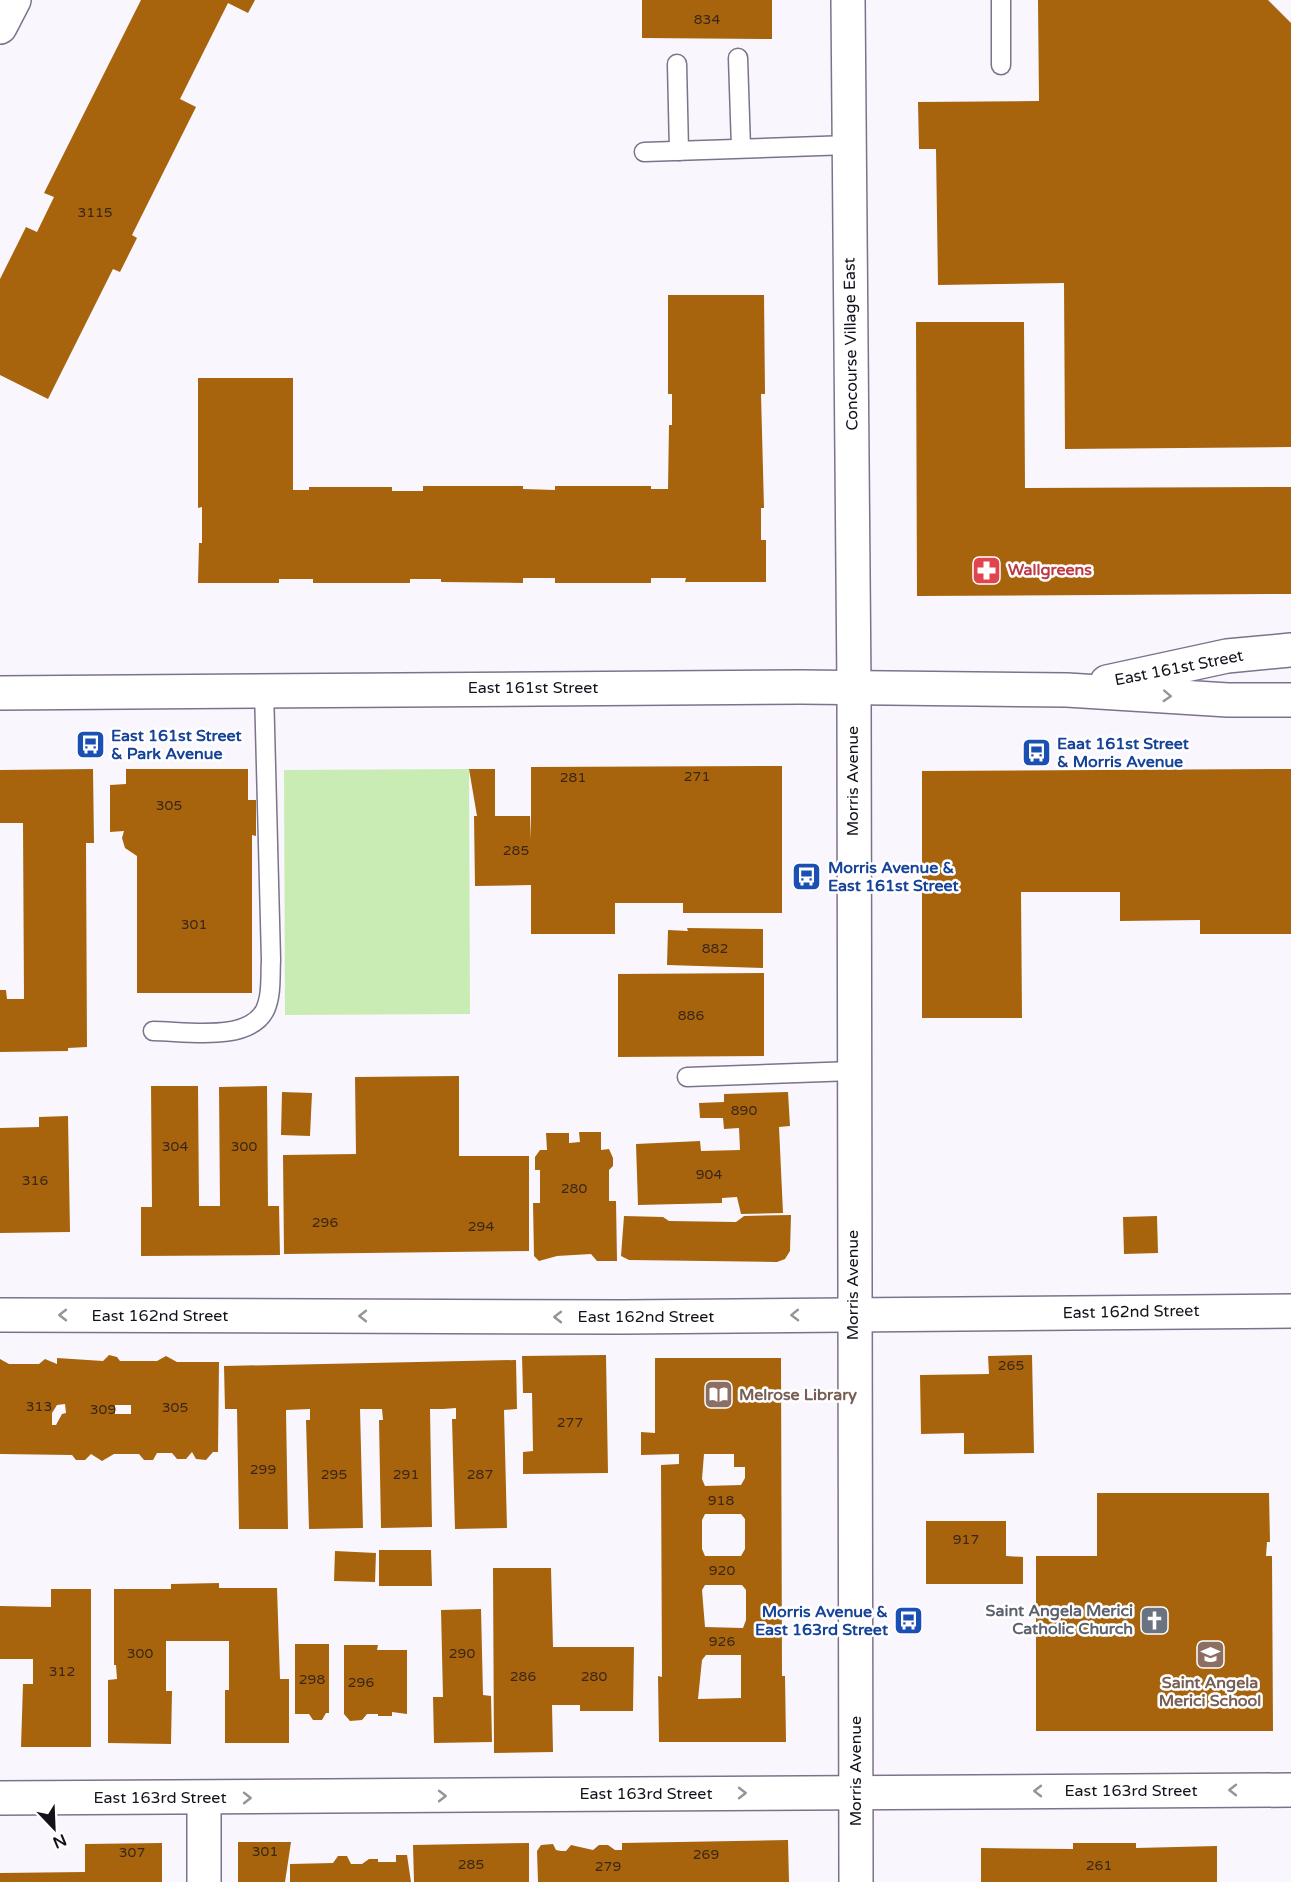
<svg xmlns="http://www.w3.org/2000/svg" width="1291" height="1882" font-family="'Varela Round',sans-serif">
  <rect width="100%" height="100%" fill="#f9f7fd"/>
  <polygon fill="#c9ecb4" points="469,769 470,1014 285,1015 284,770"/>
  <g fill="#a7640c" fill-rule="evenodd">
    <polygon points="141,0 255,0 248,13 228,3 180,99 196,107 132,235 137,238 120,272 113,269 48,399 0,375 0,279 26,227 37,232 54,197 44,193"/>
    <polygon points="642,0 772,0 772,39 642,38"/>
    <polygon points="1038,0 1268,0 1291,23 1291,447 1065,449 1064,283 938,285 936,149 919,149 918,102 1039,101"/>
    <polygon points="668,295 764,295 765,394 761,394 764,508 761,508 761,540 766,540 766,582 685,582 686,578 651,578 651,583 555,583 555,578 523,578 523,583 441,582 441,579 410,579 410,583 313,583 313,579 279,579 279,583 198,583 199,543 202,543 202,507 198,508 198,378 293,378 293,490 309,490 309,487 392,487 392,491 423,491 423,486 523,486 523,489 555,490 555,486 651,486 651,489 668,489 669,425 672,425 672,394 668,394"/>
    <polygon points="916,322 1024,322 1025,488 1291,487 1291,594 917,596"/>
    <polygon points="782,766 782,913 683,913 683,903 615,903 615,934 531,934 531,885 475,886 474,816 477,816 469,769 495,769 495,816 530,816 531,840 531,767"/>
    <polygon points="93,769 94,843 86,843 87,1047 68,1048 68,1051 0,1052 0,990 6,990 7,999 24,999 23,823 0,823 0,770"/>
    <polygon points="126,769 248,769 248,800 256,800 256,836 252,835 252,993 137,993 137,856 125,848 122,838 124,831 110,832 110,785 126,784"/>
    <polygon points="1291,769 1291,934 1200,934 1200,920 1120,921 1120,892 1021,892 1022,1018 922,1018 922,771"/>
    <polygon points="687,928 763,929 763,968 667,965 668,930 688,931"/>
    <polygon points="764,973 764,1056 618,1057 618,974"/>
    <polygon points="459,1076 459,1156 529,1156 529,1251 284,1254 283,1155 356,1154 355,1077"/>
    <polygon points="151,1086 198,1086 199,1206 220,1206 219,1087 267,1086 268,1206 279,1206 280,1255 141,1256 141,1207 152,1207"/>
    <polygon points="282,1092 312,1093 310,1136 281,1135"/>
    <polygon points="788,1092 790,1126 779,1127 783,1213 741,1214 737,1197 722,1198 722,1203 638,1205 636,1144 700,1141 701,1151 740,1150 739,1128 724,1129 723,1118 700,1118 699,1103 724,1102 724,1094"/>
    <polygon points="68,1116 70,1232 0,1233 0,1128 39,1127 39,1117"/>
    <polygon points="579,1132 601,1132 601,1150 609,1149 613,1158 613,1166 609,1170 609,1201 616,1201 617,1261 597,1261 591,1254 557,1256 539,1261 534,1256 533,1203 540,1203 540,1170 535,1170 535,1157 540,1150 547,1150 546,1133 569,1133 569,1143 580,1142"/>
    <polygon points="791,1215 790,1251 785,1259 777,1262 629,1260 621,1256 624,1216 663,1217 669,1221 736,1222 744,1216"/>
    <polygon points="1157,1216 1158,1253 1124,1254 1123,1217"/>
    <path d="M109,1355L117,1357L120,1361H157L166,1356L177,1362H219L218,1452H213L206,1460L196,1459L192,1452L186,1459H177L172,1453H157L153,1460H144L139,1454H114L102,1461L91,1454L85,1460H76L72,1455L0,1454V1359L9,1364H39L45,1359L57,1364V1358L103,1361ZM65,1404L66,1413L62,1414L56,1425H52V1413L57,1405ZM115,1405H131V1414H115Z"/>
    <polygon points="606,1355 608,1473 523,1474 523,1452 533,1451 532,1393 523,1393 522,1356"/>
    <polygon points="1032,1355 1034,1453 964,1454 964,1433 921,1434 920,1375 989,1374 988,1356"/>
    <path d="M655,1358H781L782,1676H785L786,1742H659L658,1676L662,1677L661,1465L679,1464V1454L641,1455V1432L655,1433ZM704,1454H734V1467H745V1478L741,1485L705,1486L702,1479ZM705,1514H741L745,1519V1549L741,1556H705L702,1549V1520ZM705,1585H742L746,1590V1620L743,1628L705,1627L702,1590ZM706,1655H741V1698L698,1699L702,1660Z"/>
    <polygon points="516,1360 517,1409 504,1410 507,1528 455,1529 452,1419 456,1419 456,1408 443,1409 430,1409 432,1527 381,1528 379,1420 383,1420 382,1409 360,1409 363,1528 309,1529 306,1420 310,1420 310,1409 286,1410 288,1529 239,1529 237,1409 225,1409 224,1366"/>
    <polygon points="1097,1493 1269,1493 1270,1542 1267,1542 1266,1556 1272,1556 1273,1731 1036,1731 1036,1556 1097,1556"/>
    <polygon points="926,1521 1006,1521 1006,1556 1023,1557 1023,1584 926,1584"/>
    <polygon points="379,1550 431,1550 432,1586 379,1586"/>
    <polygon points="335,1551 376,1553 375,1582 334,1581"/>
    <polygon points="493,1568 551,1568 553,1647 634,1647 633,1711 580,1711 580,1705 552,1705 553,1752 494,1753"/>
    <polygon points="219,1583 219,1588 277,1588 280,1679 289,1679 289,1743 225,1743 225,1690 229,1690 229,1641 166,1641 166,1691 172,1691 171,1744 108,1743 108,1680 117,1679 116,1665 114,1665 114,1589 171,1589 171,1584"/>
    <polygon points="51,1589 91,1589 91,1747 21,1747 23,1684 33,1684 33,1659 0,1659 0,1606 51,1607"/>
    <polygon points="481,1609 483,1695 491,1696 492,1742 434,1743 433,1697 443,1697 441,1610"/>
    <polygon points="295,1644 329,1644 329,1713 326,1713 322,1720 313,1720 309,1714 295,1714"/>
    <polygon points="344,1645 378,1645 377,1650 407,1650 407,1714 392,1712 392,1716 378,1716 378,1714 367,1714 362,1720 350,1721 344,1714"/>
    <polygon points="788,1840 789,1882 538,1882 537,1851 541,1845 553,1844 556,1850 561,1851 566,1851 571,1845 593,1850 599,1845 608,1845 615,1850 622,1850 622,1843"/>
    <polygon points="238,1842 291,1842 285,1882 238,1882"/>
    <polygon points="162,1843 162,1882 0,1882 0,1873 85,1872 85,1844"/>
    <polygon points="529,1843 529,1882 414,1882 413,1845"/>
    <polygon points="1073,1843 1136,1843 1136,1848 1217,1846 1217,1882 981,1882 981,1848 1073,1849"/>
    <polygon points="396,1855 407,1855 411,1882 290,1882 290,1864 333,1863 338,1856 347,1856 351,1864 362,1864 369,1859 378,1859 378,1862 396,1862"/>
  </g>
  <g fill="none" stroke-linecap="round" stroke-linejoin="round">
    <defs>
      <g id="service">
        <polyline points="738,58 741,148"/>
        <polyline points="677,64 679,151"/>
        <polyline points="1001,65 1001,0"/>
        <polyline points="644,152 849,145"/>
        <path d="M153,1031C185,1031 248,1043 265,1010C272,995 270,976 271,960L264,689"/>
        <polyline points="687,1077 853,1071"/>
      </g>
      <g id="minor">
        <polyline points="848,0 854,688 856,1882"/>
        <polyline points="0,27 14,0"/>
        <polyline points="0,1315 624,1317 1291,1311"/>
        <polyline points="0,1798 1291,1790"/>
        <polyline points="204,1798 204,1882"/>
      </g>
      <g id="secondary">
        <polyline points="1107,682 1227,656 1291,650"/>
        <polyline points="0,693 801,687 1067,690 1228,700 1291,700"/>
      </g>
    </defs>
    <use href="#service" stroke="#7d728c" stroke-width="21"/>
    <use href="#minor" stroke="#7d728c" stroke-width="36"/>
    <use href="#secondary" stroke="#7d728c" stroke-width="36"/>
    <use href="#service" stroke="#fff" stroke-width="18"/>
    <use href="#minor" stroke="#fff" stroke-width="33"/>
    <use href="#secondary" stroke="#fff" stroke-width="33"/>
  </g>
  <defs><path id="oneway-chevron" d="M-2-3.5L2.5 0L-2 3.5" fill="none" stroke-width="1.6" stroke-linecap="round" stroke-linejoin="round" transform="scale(1.5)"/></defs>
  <g stroke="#969498">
    <use href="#oneway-chevron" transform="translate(1167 696) rotate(3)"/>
    <use href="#oneway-chevron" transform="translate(63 1315) rotate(-180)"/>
    <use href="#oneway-chevron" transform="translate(795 1315) rotate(179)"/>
    <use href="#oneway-chevron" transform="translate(363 1316) rotate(-180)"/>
    <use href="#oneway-chevron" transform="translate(558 1317) rotate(-180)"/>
    <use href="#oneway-chevron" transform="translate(1233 1790) rotate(180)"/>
    <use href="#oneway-chevron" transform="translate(1038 1791) rotate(180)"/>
    <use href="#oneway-chevron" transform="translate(742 1793)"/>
    <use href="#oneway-chevron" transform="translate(442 1796)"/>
    <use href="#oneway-chevron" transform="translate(247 1798)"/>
  </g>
  <defs>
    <symbol id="pharmacy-square" viewBox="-11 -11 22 22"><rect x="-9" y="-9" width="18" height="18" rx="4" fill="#e0444e" stroke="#fff"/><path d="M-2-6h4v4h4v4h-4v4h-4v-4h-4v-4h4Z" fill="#fff"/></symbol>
    <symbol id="bus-square" viewBox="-11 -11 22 22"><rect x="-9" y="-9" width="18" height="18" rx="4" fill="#1a4fb4" stroke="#fff"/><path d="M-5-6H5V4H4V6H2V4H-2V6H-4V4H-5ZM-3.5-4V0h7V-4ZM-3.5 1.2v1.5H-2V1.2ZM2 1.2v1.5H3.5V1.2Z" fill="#fff"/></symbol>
    <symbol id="library-square" viewBox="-11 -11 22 22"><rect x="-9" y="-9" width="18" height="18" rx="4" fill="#8d6e63" stroke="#fff"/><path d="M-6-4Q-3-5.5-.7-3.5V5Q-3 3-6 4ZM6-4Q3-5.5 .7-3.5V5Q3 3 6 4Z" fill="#fff"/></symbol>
    <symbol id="church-square" viewBox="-11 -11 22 22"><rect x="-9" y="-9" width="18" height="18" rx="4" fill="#6b7280" stroke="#fff"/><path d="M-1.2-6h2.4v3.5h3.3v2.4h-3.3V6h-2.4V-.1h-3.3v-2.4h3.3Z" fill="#fff"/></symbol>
    <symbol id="school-square" viewBox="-11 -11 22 22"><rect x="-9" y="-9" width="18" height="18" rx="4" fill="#8d6e63" stroke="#fff"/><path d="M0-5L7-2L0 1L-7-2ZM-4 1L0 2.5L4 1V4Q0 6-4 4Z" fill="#fff"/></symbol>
  </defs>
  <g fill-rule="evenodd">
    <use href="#pharmacy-square" x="970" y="554" width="33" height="33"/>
    <use href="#bus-square" x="74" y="728" width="33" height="33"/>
    <use href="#bus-square" x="1020" y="736" width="33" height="33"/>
    <use href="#bus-square" x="790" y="860" width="33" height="33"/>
    <use href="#library-square" x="702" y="1378" width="33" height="33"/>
    <use href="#church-square" x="1138" y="1604" width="33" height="33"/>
    <use href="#bus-square" x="892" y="1604" width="33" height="33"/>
    <use href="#school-square" x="1194" y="1638" width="33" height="33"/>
  </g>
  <g text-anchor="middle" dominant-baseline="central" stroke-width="5" stroke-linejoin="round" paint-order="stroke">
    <g font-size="14" fill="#3a2617">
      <text x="707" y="19">834</text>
      <text x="95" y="212">3115</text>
      <text x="697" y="776">271</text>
      <text x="573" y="777">281</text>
      <text x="169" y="805">305</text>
      <text x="516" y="850">285</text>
      <text x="194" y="924">301</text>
      <text x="715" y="948">882</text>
      <text x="691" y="1015">886</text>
      <text x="744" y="1110">890</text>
      <text x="175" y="1146">304</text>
      <text x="244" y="1146">300</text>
      <text x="709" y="1174">904</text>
      <text x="35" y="1180">316</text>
      <text x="574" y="1188">280</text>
      <text x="325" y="1222">296</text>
      <text x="481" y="1226">294</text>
      <text x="1011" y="1365">265</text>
      <text x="39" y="1406">313</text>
      <text x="175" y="1407">305</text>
      <text x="103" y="1409">309</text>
      <text x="570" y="1422">277</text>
      <text x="263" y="1469">299</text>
      <text x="334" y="1474">295</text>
      <text x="406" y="1474">291</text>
      <text x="480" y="1474">287</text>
      <text x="721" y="1500">918</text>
      <text x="966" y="1539">917</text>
      <text x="722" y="1570">920</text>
      <text x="722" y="1641">926</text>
      <text x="140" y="1653">300</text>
      <text x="462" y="1653">290</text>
      <text x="62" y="1671">312</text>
      <text x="523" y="1676">286</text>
      <text x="594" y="1676">280</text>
      <text x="312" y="1679">298</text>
      <text x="361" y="1682">296</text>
      <text x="265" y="1851">301</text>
      <text x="132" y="1852">307</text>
      <text x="706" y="1854">269</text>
      <text x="471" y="1864">285</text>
      <text x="1099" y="1865">261</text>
      <text x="608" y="1866">279</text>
    </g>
    <g font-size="16" fill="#15111b" stroke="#fff">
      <text transform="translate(851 344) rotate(-91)">Concourse Village East</text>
      <text transform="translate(1179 668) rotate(-11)">East 161st Street</text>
      <text x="533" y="688">East 161st Street</text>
      <text transform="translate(853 781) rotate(-90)">Morris Avenue</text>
      <text transform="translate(853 1285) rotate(-90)">Morris Avenue</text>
      <text transform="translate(1131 1312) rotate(-1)">East 162nd Street</text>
      <text x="160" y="1316">East 162nd Street</text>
      <text x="646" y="1317">East 162nd Street</text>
      <text transform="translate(856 1771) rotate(-90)">Morris Avenue</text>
      <text x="1131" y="1791">East 163rd Street</text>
      <text x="646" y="1794">East 163rd Street</text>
      <text x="160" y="1798">East 163rd Street</text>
    </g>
    <g font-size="16" font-weight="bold" fill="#be3a42" stroke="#fff" text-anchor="start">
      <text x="1008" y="570">Wallgreens</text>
    </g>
    <g font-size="16" font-weight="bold" fill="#164399" stroke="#fff" text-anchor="start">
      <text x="111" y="736">East 161st Street<tspan x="111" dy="18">&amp; Park Avenue</tspan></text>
      <text x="1057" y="744">Eaat 161st Street<tspan x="1057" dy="18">&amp; Morris Avenue</tspan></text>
      <text x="828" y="868">Morris Avenue &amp;<tspan x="828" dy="18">East 161st Street</tspan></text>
      <text x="888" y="1612" text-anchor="end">Morris Avenue &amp;<tspan x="888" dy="18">East 163rd Street</tspan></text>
    </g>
    <g font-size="16" font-weight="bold" fill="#785e54" stroke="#fff" text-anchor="start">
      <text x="739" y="1395">Melrose Library</text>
      <text x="1210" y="1683" text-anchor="middle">Saint Angela<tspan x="1210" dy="18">Merici School</tspan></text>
    </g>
    <g font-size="16" font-weight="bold" fill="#5b616d" stroke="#fff" text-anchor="end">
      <text x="1133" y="1611">Saint Angela Merici<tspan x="1133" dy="18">Catholic Church</tspan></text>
    </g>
  </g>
  <g transform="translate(54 1828) rotate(157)" stroke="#ffffff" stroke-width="4.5" paint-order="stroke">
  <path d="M0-4.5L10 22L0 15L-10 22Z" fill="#15111b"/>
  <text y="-9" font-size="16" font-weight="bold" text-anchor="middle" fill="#15111b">N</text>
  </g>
</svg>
